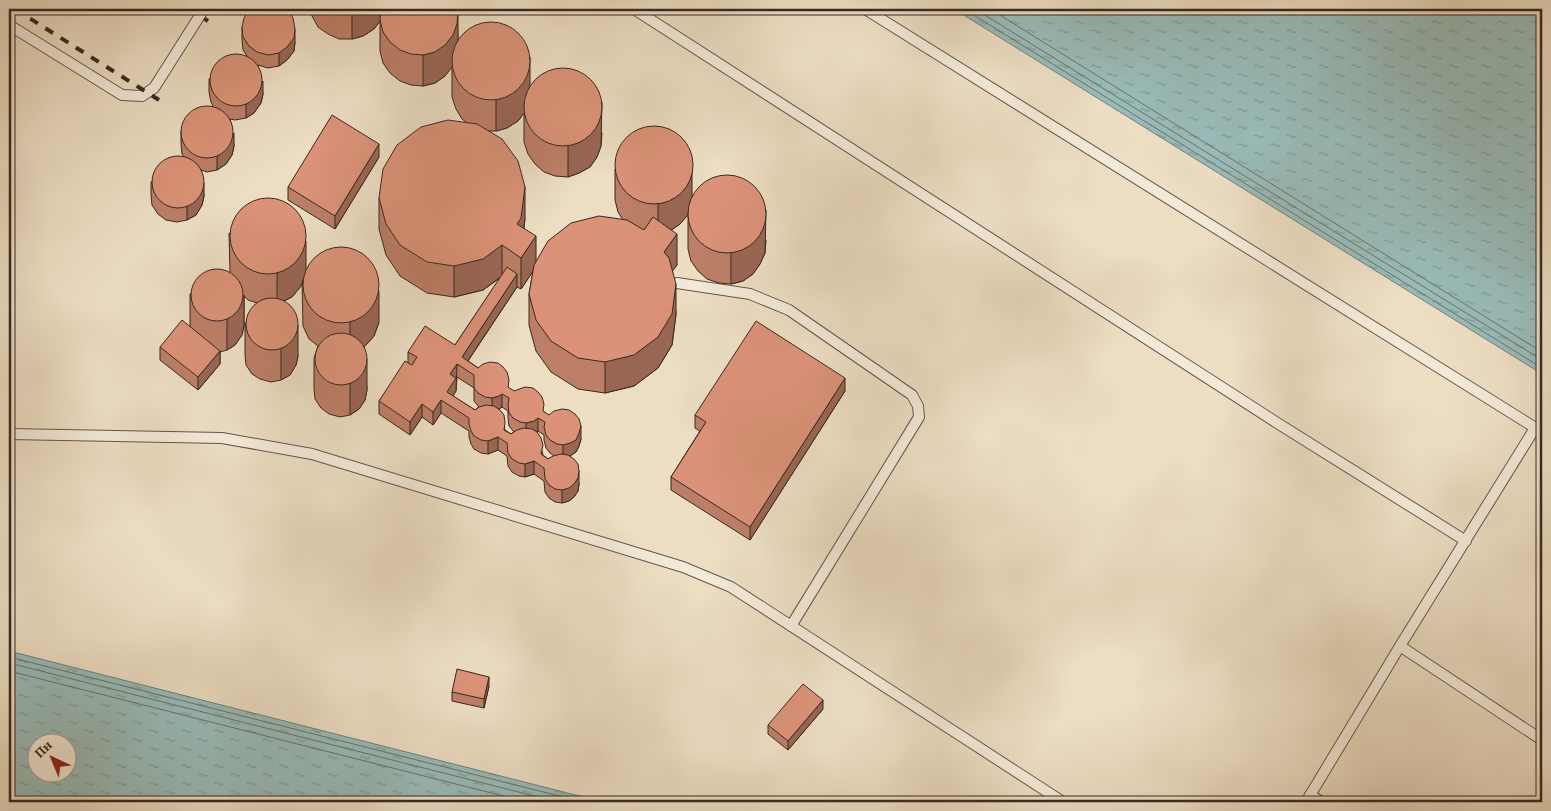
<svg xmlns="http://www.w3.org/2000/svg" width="1551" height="811" font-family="'Gentium Book Plus',serif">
  <defs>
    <pattern id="water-ripples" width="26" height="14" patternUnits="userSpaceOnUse" patternTransform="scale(1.25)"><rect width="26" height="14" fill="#99bbb8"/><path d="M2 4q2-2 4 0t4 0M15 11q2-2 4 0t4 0" fill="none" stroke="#7e9895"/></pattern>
  </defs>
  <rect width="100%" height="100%" fill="#ecddc3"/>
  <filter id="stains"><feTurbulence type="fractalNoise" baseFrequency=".004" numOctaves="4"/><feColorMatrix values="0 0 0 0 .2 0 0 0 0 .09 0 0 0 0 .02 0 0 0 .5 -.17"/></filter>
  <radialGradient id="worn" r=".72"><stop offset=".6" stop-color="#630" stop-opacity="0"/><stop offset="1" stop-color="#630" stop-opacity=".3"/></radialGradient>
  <g fill="url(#water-ripples)" stroke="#72817b" fill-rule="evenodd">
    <polygon points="954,9 1542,9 1542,374"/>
    <path d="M9,651L603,802H9ZM38,744H68V774H38Z"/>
  </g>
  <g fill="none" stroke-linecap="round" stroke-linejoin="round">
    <g stroke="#68726c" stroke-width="1">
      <polyline points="964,9 1542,368"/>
      <polyline points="975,9 1542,360"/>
      <polyline points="990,9 1542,352"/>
      <polyline points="9,657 583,802"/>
      <polyline points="9,663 558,802"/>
      <polyline points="9,671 527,802"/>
    </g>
    <defs>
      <g id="service">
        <polyline points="634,9 1282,426 1466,541"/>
        <polyline points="865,9 1542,432"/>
        <polyline points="9,25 122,95 142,96 154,88 204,9"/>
        <polyline points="677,283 750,294 789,310 912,395 918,406 919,417 791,626"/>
        <polyline points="9,434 222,438 312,454 683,567 731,587 1063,802"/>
        <polyline points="1400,646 1542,740"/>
        <polyline points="1310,795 1322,802"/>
        <polyline points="1306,802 1400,646 1535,428"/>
      </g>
    </defs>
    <use href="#service" stroke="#645649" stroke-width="12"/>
    <use href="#service" stroke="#f3e9d8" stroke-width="10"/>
    <g stroke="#372920" stroke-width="4" stroke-dasharray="9 9" stroke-linecap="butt">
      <polyline points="15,9 159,100"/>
      <polyline points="189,9 208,21"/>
      <polyline points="214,9 216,10"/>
    </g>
  </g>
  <g fill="#bc7e67" stroke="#372920" fill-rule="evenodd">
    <path d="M310,9H457L458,41L602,133L601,146L597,157L590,167L579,173L568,177L555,176L544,172L535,164L528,154L524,142V113L518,121L507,128L496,131H488L525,218L524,228L536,262L623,220L618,212L615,200V169L692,197L766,240L765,253L760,264L753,274L743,281L731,284L719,283L707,279L698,271L691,261L688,249V214L680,224L671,230L677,265L672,271L676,314L672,345L658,368L634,386L605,393L578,389L551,372L536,351L529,325V294L533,271L521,289L517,287L468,361L544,412L581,439L579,446L576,452L570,456L579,484L578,491L574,497L569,501L562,503L555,502L549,498L545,492L544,481L534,474L525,477L519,476L512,472L508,466L507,456L498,450L488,454L481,453L474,449L471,444L469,437V431L441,413L433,425L422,417L410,435L379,414V401L408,363V352L455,345L500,278L483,290L454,297L427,293L400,276L386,255L379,229V198L467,123L462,119L456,109L452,97V66L445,76L435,83L423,86L411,85L400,81L390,73L383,63L380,51V21L374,29L363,36L352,39H339L328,34L318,27L312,16ZM457,377L474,388V401L479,407L475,410L453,396L456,391ZM502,407L508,411V418L509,426L514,432L511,434L505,430L499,409ZM538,431L544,435V440L546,448L550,453L554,456L548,459L543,455L537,432Z"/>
    <polygon points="242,27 295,42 294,51 287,60 279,66 268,68 258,65 263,94 261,103 254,113 246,118 235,120 230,119 234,146 232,155 226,164 217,170 207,172 201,170 204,196 202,205 196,215 187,220 177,222 166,220 158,214 152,205 151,195 151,182 184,157 182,154 181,144 181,131 213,106 211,102 209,92 209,79 247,56 243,50 242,40"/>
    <polygon points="379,157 335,229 288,200 288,187"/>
    <polygon points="229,233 306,271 379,322 374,336 364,347 367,390 365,400 359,409 350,415 340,417 329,414 321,408 315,399 314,389 314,358 318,346 309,339 303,326 302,282 303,279 301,286 292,297 284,301 298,356 296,365 290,375 281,380 271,382 260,379 252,374 246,365 245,355 245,324 257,303 248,300 244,296 244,326 242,335 235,345 227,350 220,352 220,364 198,390 160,360 160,347 190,328 190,294 230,272"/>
    <polygon points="845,391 750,540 671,490 671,477 700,431 695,428 695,415"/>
    <polygon points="489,686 484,708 452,701 452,692"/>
    <polygon points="823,709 788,750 768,734 768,725"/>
  </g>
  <g fill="#996654" stroke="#372920">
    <polygon points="352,9 385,9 381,20 374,29 363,36 352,39"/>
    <polygon points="458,12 458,43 453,66 445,76 435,83 423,86 423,55"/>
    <polygon points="295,29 295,42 294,51 287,60 279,66 279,53"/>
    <polygon points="530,57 530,88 525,112 518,121 507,128 496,131 496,100"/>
    <polygon points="263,81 263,94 261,103 254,113 246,118 246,105"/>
    <polygon points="602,102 601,146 597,157 590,167 579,173 568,177 568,146"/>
    <polygon points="234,133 234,146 232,155 226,164 217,170 217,157"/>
    <polygon points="379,144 379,157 335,229 335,216"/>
    <polygon points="692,160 692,203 688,215 680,224 670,231 658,234 658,203"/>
    <polygon points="204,183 204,196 202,205 196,215 187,220 187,207"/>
    <polygon points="525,187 525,218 521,249 517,224"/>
    <polygon points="766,210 765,253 760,264 753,274 743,281 731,284 731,253"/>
    <polygon points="677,234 677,265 664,282 664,252"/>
    <polygon points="536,236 536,267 521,289 521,258"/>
    <polygon points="306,241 306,272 301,286 292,297 277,304 277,273"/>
    <polygon points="502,245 502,276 483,290 454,297 454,266"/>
    <polygon points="517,274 517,287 463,368 462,357"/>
    <polygon points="676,284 676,314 672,345 658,368 634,386 605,393 605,362"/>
    <polygon points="379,291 379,322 374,336 365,346 350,353 350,322"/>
    <polygon points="244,295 244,326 242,335 235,345 227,350 227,319"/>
    <polygon points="298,325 298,356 296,365 290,375 281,380 281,349"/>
    <polygon points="220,351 220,364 198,390 198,377"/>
    <polygon points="367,359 367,390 365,400 359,409 350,415 350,384"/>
    <polygon points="457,364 456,391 448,404 447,392 450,374"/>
    <polygon points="845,378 845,391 750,540 750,527"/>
    <polygon points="502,394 502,407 499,409 492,411 492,398"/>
    <polygon points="441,400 441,413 433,425 433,412"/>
    <polygon points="422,404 422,417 410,435 410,422"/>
    <polygon points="538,418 538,431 534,434 526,436 526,423"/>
    <polygon points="581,426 581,439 579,446 576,452 570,456 563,458 563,445"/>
    <polygon points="498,437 498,450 488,454 488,441"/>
    <polygon points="534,461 534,474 525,477 525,464"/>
    <polygon points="579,471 579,484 578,491 574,497 569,501 562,503 562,490"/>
    <polygon points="489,677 489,686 484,708 484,699"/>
    <polygon points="823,700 823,709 788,750 788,741"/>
  </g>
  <g fill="#db9278" stroke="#372920">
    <polygon points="250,9 287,9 288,10 293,18 295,29 294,38 287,47 279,53 268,55 257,52 249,46 243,37 242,27 244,18"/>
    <polygon points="381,9 457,9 458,12 457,24 453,35 445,45 435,52 423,55 411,54 400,50 390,42 383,32 380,20"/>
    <circle cx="491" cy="61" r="39"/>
    <circle cx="236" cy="80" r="26"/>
    <circle cx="563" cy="107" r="39"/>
    <circle cx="207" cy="132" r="26"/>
    <polygon points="332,115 379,144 335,216 288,187"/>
    <polygon points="448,120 477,124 502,139 518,161 525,187 521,218 517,224 536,236 521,258 502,245 483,259 454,266 427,262 400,245 386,224 379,198 383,169 397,145 421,127"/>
    <circle cx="654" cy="165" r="39"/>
    <circle cx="178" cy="182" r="26"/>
    <circle cx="727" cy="214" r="39"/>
    <circle cx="268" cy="236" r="38"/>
    <polygon points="599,216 627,220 644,230 653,217 677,234 664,252 669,258 676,284 672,314 658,337 634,355 605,362 578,358 551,341 536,320 529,294 534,265 548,241 571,223"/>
    <circle cx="341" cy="285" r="38"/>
    <polygon points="507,267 517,274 462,357 478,368 483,364 490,362 498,363 503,367 507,372 509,380 508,387 514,391 525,387 533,388 538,392 542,397 544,404 543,411 549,415 554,411 562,409 569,410 575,414 579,419 581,426 579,433 576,440 570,443 563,445 557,444 550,440 546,435 544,427 545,422 538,418 534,421 526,423 520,422 513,418 509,413 508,405 509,398 502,394 499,396 492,398 485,397 478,393 474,388 474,375 457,364 450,374 456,378 447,392 475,410 479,407 486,405 494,406 500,410 504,415 505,423 504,430 511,434 517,430 524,428 532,429 537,432 541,438 543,445 541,454 548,459 553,456 561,454 568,455 574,459 578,464 579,471 578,478 574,484 569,488 562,490 555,489 549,485 545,479 544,468 534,461 525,464 519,463 512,459 508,453 507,443 498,437 488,441 481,440 474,436 471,431 469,424 469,418 441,400 433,412 422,404 410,422 379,401 405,361 412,365 417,357 408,352 425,326 455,345"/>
    <circle cx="217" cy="295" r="26"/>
    <circle cx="272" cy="324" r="26"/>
    <polygon points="182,320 220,351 198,377 160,347"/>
    <polygon points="756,321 845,378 750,527 671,477 706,422 695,415"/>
    <circle cx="341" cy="359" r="26"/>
    <polygon points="457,669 489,677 484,699 452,692"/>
    <polygon points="803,684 823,700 788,741 768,725"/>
  </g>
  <rect width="1551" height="811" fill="none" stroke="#ecddc3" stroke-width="30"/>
  <rect x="10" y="10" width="1531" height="791" fill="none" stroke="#372920" stroke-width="2.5"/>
  <rect x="15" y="15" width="1521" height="781" fill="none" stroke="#372920"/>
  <g transform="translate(52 758) rotate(316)"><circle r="24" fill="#f3e9d8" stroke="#a89c8e"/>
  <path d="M0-4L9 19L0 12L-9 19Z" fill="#8f2418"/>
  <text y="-8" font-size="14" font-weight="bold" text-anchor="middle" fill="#372920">Пн</text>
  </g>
  <rect width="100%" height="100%" filter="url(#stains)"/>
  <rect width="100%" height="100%" fill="url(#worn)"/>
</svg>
